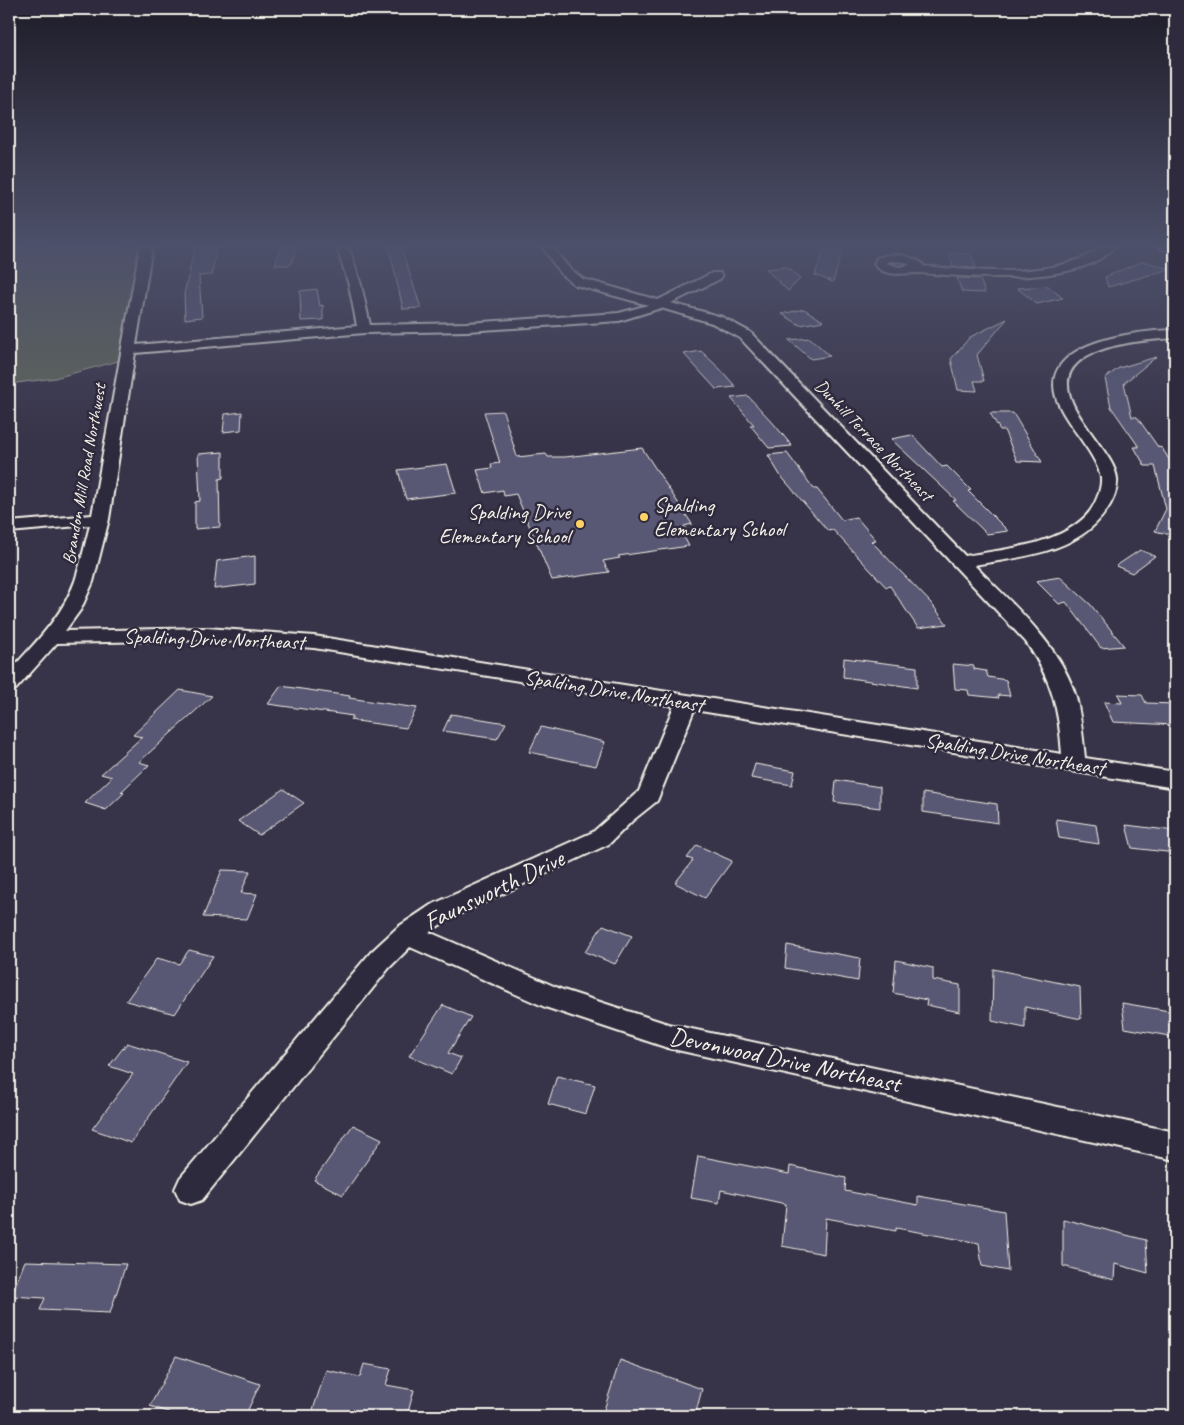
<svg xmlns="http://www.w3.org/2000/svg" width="1184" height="1425" font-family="Caveat,sans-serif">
  <rect width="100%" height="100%" fill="#373348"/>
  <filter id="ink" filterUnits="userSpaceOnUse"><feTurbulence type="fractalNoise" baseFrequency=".02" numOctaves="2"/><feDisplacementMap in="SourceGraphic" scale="10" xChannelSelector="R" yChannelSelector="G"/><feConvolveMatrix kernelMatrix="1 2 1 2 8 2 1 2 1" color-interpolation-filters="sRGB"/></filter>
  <g filter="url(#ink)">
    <polygon fill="#606658" stroke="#aaaca0" points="9,247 145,247 122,360 55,378 9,384"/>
    <g fill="#595875" stroke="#f4f1e8">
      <polygon points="195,247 216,247 212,275 199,276 202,317 185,319 184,294"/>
      <polygon points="281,247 297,247 291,265 275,265"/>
      <polygon points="389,247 401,247 421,308 403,309"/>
      <polygon points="824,249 842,251 833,282 815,275"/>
      <polygon points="949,253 971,254 976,268 953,267"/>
      <polygon points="1143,261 1170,269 1108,287 1105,277"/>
      <polygon points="787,267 800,279 788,291 766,269"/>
      <polygon points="957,278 980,279 985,293 962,292"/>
      <polygon points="1048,286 1063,298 1037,304 1017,288"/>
      <polygon points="317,289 320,306 323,305 323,320 301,321 300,291"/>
      <polygon points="804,309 823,321 800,325 782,314"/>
      <polygon points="1007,319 977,355 984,381 974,381 977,391 958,390 951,359 970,337"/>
      <polygon points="810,338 830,356 811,359 789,340"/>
      <polygon points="701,351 720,369 736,387 716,389 684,354"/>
      <polygon points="1156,357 1124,383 1132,417 1137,417 1158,447 1162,448 1175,469 1175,536 1155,531 1166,509 1155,466 1145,466 1134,447 1139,447 1111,407 1105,378 1119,368"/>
      <polygon points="748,396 774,424 792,446 769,448 750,425 754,425 731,398"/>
      <polygon points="503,411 517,457 546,454 548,457 565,457 642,448 692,524 684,526 690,536 684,537 689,546 618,556 620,558 603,561 609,572 552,580 516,494 504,496 503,490 485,493 477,470 492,468 491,464 500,463 484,412"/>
      <polygon points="242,412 241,430 223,432 225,414"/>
      <polygon points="990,413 1013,413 1042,462 1017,461 1004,430 1000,430"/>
      <polygon points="912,435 942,467 947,466 971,490 968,491 1008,531 987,534 953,501 956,500 891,439"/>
      <polygon points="223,452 223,478 219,479 220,527 195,529 195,502 200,501 198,454"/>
      <polygon points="787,453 814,489 817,489 842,520 856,517 876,540 871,541 931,603 947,624 918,628 890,586 886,587 833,530 828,531 780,475 768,455"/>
      <polygon points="447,464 456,493 406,499 398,470"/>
      <polygon points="1140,550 1155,556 1132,573 1116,566"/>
      <polygon points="255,556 255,584 214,589 217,561"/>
      <polygon points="1060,577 1090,604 1124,646 1101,648 1066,602 1059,604 1036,581"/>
      <polygon points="844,658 917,667 917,688 843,677"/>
      <polygon points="953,664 974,666 974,669 986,671 988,677 1006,680 1010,696 998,695 999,698 969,695 968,690 955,689"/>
      <polygon points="281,686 350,696 349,698 417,708 406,728 350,720 353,716 268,704"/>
      <polygon points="180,690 212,696 139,762 149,765 121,792 124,793 106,810 85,803 112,777 101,774 142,737 133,735"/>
      <polygon points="1118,694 1142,695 1146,703 1175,704 1175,725 1113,722 1104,702 1122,703"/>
      <polygon points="451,714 506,723 497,739 443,731"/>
      <polygon points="541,727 605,742 596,766 529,752"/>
      <polygon points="755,764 795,771 792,785 751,778"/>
      <polygon points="836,780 880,787 880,808 834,802"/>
      <polygon points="283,789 304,803 259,835 238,821"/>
      <polygon points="923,793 997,804 998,823 923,812"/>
      <polygon points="1056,819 1096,825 1099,844 1059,838"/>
      <polygon points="1126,825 1175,831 1175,853 1132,848"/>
      <polygon points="697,845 732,861 705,898 675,883 693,860 687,858"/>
      <polygon points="222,870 250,871 241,893 257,894 247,919 203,917"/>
      <polygon points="603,925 632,936 615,964 585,952"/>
      <polygon points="787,945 860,958 858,981 785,968"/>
      <polygon points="189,950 213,956 175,1014 126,1001 157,958 179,964"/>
      <polygon points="896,960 933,968 933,980 960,985 960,1012 926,1005 927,1000 893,993"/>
      <polygon points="993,969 1080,987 1081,1019 1025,1007 1025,1028 992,1021"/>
      <polygon points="1122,1003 1175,1012 1175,1037 1125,1028"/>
      <polygon points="443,1005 471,1017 448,1053 461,1058 452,1074 409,1056"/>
      <polygon points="127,1043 187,1062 131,1143 92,1129 133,1074 109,1066"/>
      <polygon points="557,1076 595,1085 586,1114 548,1104"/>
      <polygon points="353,1125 382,1139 343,1195 314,1180"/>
      <polygon points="698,1156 789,1174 790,1166 846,1178 845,1191 918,1205 918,1196 1004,1211 1008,1271 982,1266 979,1243 896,1228 896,1231 826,1218 824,1254 782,1246 786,1204 721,1190 719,1203 691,1198"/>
      <polygon points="1063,1219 1146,1240 1148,1273 1115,1264 1114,1280 1063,1266"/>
      <polygon points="25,1261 126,1264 110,1313 40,1310 45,1298 11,1296"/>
      <polygon points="176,1356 260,1384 245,1416 180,1416 150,1406"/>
      <polygon points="620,1360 702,1389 695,1416 602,1416"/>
      <polygon points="364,1364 391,1369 386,1385 414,1390 407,1416 311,1416 326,1370 360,1377"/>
    </g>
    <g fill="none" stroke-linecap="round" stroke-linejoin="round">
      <defs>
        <g id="minor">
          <path d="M140,247H152L136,345L357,326L349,285L338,251L344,248L350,251L361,285L370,325L467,323L619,313L648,305L575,285L561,274L542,247H552L569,268L583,279L658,300L712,273H720L722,276L720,279L671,303L722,317L750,332L965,556C1004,549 1056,546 1086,516C1094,508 1102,490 1101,478C1098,457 1071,429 1061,409C1026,343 1133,331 1175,330V338C1147,340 1065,344 1068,386C1069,403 1082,420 1091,433C1099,445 1116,464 1117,479C1118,490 1112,503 1106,511C1078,553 1020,557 974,565C1012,604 1060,644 1076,697C1081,717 1083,738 1085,758L1175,772V788L694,710L657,801L632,821L609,844L449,919L429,932L563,990L668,1024L1175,1132V1160L668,1048L545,1007L410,947L389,968L202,1200L191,1204L180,1200L175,1189L180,1178L371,952L398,927L431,905L593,832L639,791L674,706L314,648L207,640L57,643L16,689L9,690V672C34,644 62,617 75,581C81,563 85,544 90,525L9,532V522L92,515ZM661,308L712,323L740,338L1026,642C1052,680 1059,709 1062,754L314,636L207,628L65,631L81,609L93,582L109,519L135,353L364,333L467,331L619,321Z"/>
          <path d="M1101,247H1114C1082,287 968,277 921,273C905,272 886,279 874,264L877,258C893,252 907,254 922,263L923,266C975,271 1058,280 1101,247ZM891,261L905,262L910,265L899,267L886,263Z"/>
          <polygon points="1160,247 1175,247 1175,251 1162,249"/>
        </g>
      </defs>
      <use href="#minor" stroke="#f4f1e8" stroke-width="4"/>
      <use href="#minor" fill="#2f2a3d" fill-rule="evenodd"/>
    </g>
  </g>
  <linearGradient id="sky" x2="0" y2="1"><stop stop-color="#1e1c28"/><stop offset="0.55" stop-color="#4d506a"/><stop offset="1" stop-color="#4d506a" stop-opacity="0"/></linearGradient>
  <rect width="1184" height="446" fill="url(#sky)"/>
  <g fill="#ffd166" stroke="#2f2a3d" stroke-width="2">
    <circle cx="644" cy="517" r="5"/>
    <circle cx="580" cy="524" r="5"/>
  </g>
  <g text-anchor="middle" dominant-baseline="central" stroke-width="5" stroke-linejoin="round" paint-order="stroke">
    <g font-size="18" fill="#f4f1e8" stroke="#2f2a3d">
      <text transform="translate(874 440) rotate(46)">Dunhill Terrace Northeast</text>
      <text transform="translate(84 474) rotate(-80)">Brandon Mill Road Northwest</text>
    </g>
    <g font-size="21" fill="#f4f1e8" stroke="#2f2a3d" text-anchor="start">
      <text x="654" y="505">Spalding<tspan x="654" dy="24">Elementary School</tspan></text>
      <text x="570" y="512" text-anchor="end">Spalding Drive<tspan x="570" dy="24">Elementary School</tspan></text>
    </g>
    <g font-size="21" fill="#f4f1e8" stroke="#2f2a3d">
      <text transform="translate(214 639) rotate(2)">Spalding Drive Northeast</text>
      <text transform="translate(614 691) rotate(9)">Spalding Drive Northeast</text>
      <text transform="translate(1015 754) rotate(9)">Spalding Drive Northeast</text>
    </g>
    <g font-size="25" fill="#f4f1e8" stroke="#2f2a3d">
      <text transform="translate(494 890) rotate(-26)">Faunsworth Drive</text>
      <text transform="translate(785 1060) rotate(12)">Devonwood Drive Northeast</text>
    </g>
  </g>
  <rect width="1184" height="1425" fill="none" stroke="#2f2a3d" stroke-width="30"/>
  <rect x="15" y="15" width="1154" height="1395" fill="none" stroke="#f4f1e8" stroke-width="2" filter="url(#ink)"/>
</svg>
